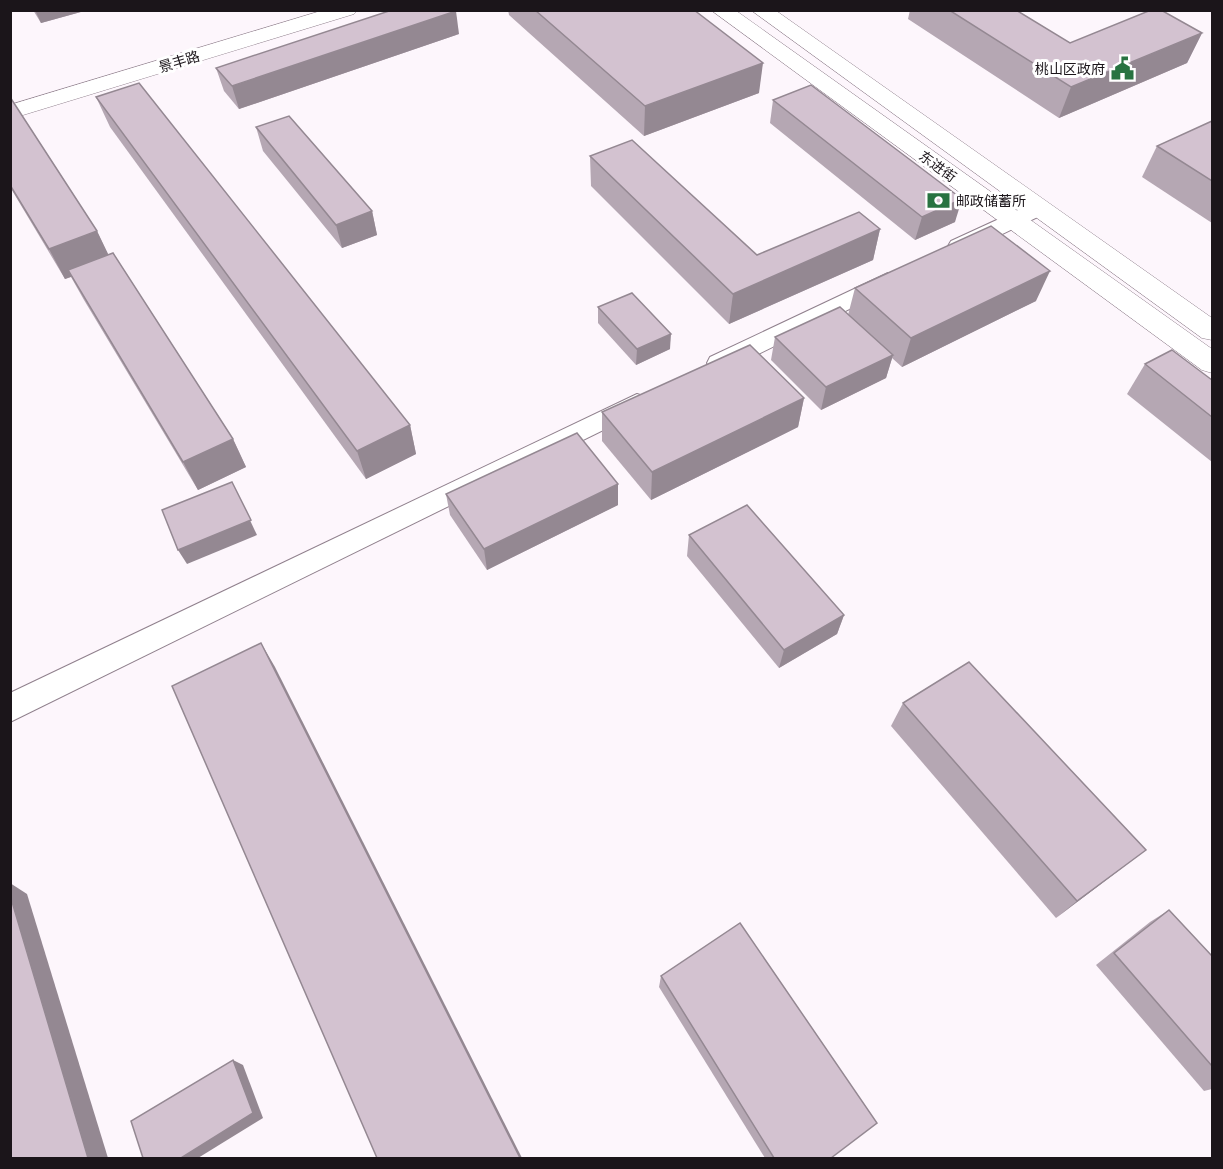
<svg xmlns="http://www.w3.org/2000/svg" width="1223" height="1169" font-family="Manrope,'Noto Sans SC',sans-serif">
  <rect width="100%" height="100%" fill="#fdf6fc"/>
  <g fill="none" stroke-linecap="round" stroke-linejoin="round">
    <defs>
      <g id="minor">
        <polygon points="1038,201 1046,203 1049,208 1046,213 967,251 959,253 951,251 948,246 951,241"/>
        <polygon points="888,273 896,276 899,281 896,286 728,369 719,372 710,369 707,363 710,357"/>
        <polygon points="637,394 646,397 650,403 646,409 10,722 10,693"/>
      </g>
      <g id="primary">
        <polygon points="324,10 357,10 354,14 10,119 10,105"/>
        <polygon points="711,10 735,10 1212,349 1212,373 1202,370"/>
        <polygon points="751,10 775,10 1212,318 1212,340 1202,338"/>
      </g>
    </defs>
    <use href="#minor" stroke="#90808d" stroke-width="2"/>
    <use href="#primary" stroke="#90808d" stroke-width="1"/>
    <use href="#minor" fill="#fff" fill-rule="evenodd"/>
    <use href="#primary" fill="#fff" fill-rule="evenodd"/>
  </g>
  <g fill="#b5a7b3">
    <polygon points="33,10 88,10 41,23"/>
    <polygon points="508,10 694,10 759,93 644,136 509,15"/>
    <polygon points="910,10 1016,10 1070,43 1202,33 1187,63 1059,118 908,19"/>
    <polygon points="459,34 239,109 224,91 216,68"/>
    <polygon points="10,97 97,231 108,255 233,439 246,467 198,490 84,300 71,277 65,279 10,187"/>
    <polygon points="96,97 410,425 416,454 366,479 110,127"/>
    <polygon points="773,100 955,222 915,240 770,123"/>
    <polygon points="1212,121 1212,223 1142,177 1157,146"/>
    <polygon points="256,127 372,211 377,235 342,248 263,151"/>
    <polygon points="590,156 757,255 880,229 873,260 729,324 591,186"/>
    <polygon points="855,288 1036,301 902,367 892,358 886,378 821,410 771,360 775,337 848,315"/>
    <polygon points="598,307 670,349 636,365 598,323"/>
    <polygon points="1145,364 1212,380 1212,462 1127,394"/>
    <polygon points="804,398 798,427 651,500 602,441 602,412"/>
    <polygon points="446,494 618,505 487,570 450,515"/>
    <polygon points="689,535 844,615 837,634 779,668 687,556"/>
    <polygon points="903,703 1122,868 1056,918 891,726"/>
    <polygon points="1169,910 1212,956 1212,1089 1204,1091 1096,965 1150,922"/>
    <polygon points="661,976 831,1158 765,1158 659,987"/>
  </g>
  <g fill="#948892">
    <polygon points="35,10 88,10 41,23"/>
    <polygon points="456,11 459,34 239,109 232,86"/>
    <polygon points="1202,33 1187,63 1059,118 1071,87"/>
    <polygon points="763,63 759,93 644,136 645,106"/>
    <polygon points="962,199 955,222 915,240 922,217"/>
    <polygon points="372,211 377,235 342,248 336,225"/>
    <polygon points="880,229 873,260 729,324 733,294"/>
    <polygon points="97,231 112,262 65,279 49,249"/>
    <polygon points="1050,271 1036,301 902,367 911,338"/>
    <polygon points="671,334 670,349 636,365 637,349"/>
    <polygon points="893,355 886,378 821,410 826,387"/>
    <polygon points="804,398 798,427 651,500 652,472"/>
    <polygon points="410,425 416,454 366,479 357,451"/>
    <polygon points="233,439 246,467 198,490 183,462"/>
    <polygon points="232,482 257,535 187,564 178,550"/>
    <polygon points="618,484 618,505 487,570 484,549"/>
    <polygon points="844,615 837,634 779,668 784,650"/>
    <polygon points="261,643 275,667 522,1158 520,1158"/>
    <polygon points="1146,850 1122,868 1056,918 1077,901"/>
    <polygon points="10,883 27,894 108,1158 88,1158 10,895"/>
    <polygon points="233,1060 243,1065 263,1118 198,1158 181,1158"/>
  </g>
  <g fill="#d3c2d0" stroke="#948892" stroke-width="1.5">
    <polygon points="392,10 456,11 232,86 216,68"/>
    <polygon points="535,10 694,10 763,63 645,106"/>
    <polygon points="949,10 1016,10 1070,43 1151,10 1161,10 1202,33 1071,87"/>
    <polygon points="139,83 410,425 357,451 96,97"/>
    <polygon points="811,85 962,199 922,217 773,100"/>
    <polygon points="10,97 97,231 49,249 10,185"/>
    <polygon points="289,116 372,211 336,225 256,127"/>
    <polygon points="1212,121 1212,181 1157,146"/>
    <polygon points="632,140 757,255 859,212 880,229 733,294 590,156"/>
    <polygon points="991,226 1050,271 911,338 855,288"/>
    <polygon points="113,253 233,439 183,462 68,270"/>
    <polygon points="632,293 671,334 637,349 598,307"/>
    <polygon points="840,307 893,355 826,387 775,337"/>
    <polygon points="750,345 804,398 652,472 602,412"/>
    <polygon points="1172,350 1212,380 1212,417 1145,364"/>
    <polygon points="577,433 618,484 484,549 446,494"/>
    <polygon points="232,482 251,520 178,550 162,510"/>
    <polygon points="747,505 844,615 784,650 689,535"/>
    <polygon points="261,643 520,1158 377,1158 172,686"/>
    <polygon points="969,662 1146,850 1077,901 903,703"/>
    <polygon points="10,895 88,1158 10,1158"/>
    <polygon points="1169,910 1212,956 1212,1066 1114,953"/>
    <polygon points="740,923 877,1123 831,1158 774,1158 661,976"/>
    <polygon points="233,1060 253,1113 181,1158 143,1158 131,1121"/>
  </g>
  <defs>
    <symbol id="civic-bare" viewBox="-9 -9 18 18"><path d="M-.6-6.5H3V-4.5H.6V-3L4-1V1h2V6H-6V1h2V-1L-.6-3ZM-1.2 2.5V6h2.4V2.5Z" fill="#287341" stroke="#fff" stroke-width="2.5" paint-order="stroke"/></symbol>
    <symbol id="bank-bare" viewBox="-9 -9 18 18"><path d="M-6-4H6V4H-6ZM0-2.3a2.3 2.3 0 1 0 0 4.6a2.3 2.3 0 1 0 0-4.6Z" fill="#287341" stroke="#fff" stroke-width="2.5" paint-order="stroke"/></symbol>
  </defs>
  <g fill-rule="evenodd">
    <use href="#civic-bare" x="1106" y="52" width="33" height="33"/>
    <use href="#bank-bare" x="922" y="184" width="33" height="33"/>
  </g>
  <g text-anchor="middle" dominant-baseline="central" stroke-width="6" stroke-linejoin="round" paint-order="stroke">
    <g font-size="14" fill="#1b151a" stroke="#fff">
      <text transform="translate(179 61) rotate(-17)">景丰路</text>
      <text transform="translate(938 166) rotate(36)">东进街</text>
    </g>
    <g font-size="14" fill="#1b151a" stroke="#fff" text-anchor="end">
      <text x="1105" y="68">桃山区政府</text>
      <text x="956" y="200" text-anchor="start">邮政储蓄所</text>
    </g>
  </g>
  <rect width="1223" height="1169" fill="none" stroke="#1b151a" stroke-width="24"/>
</svg>
